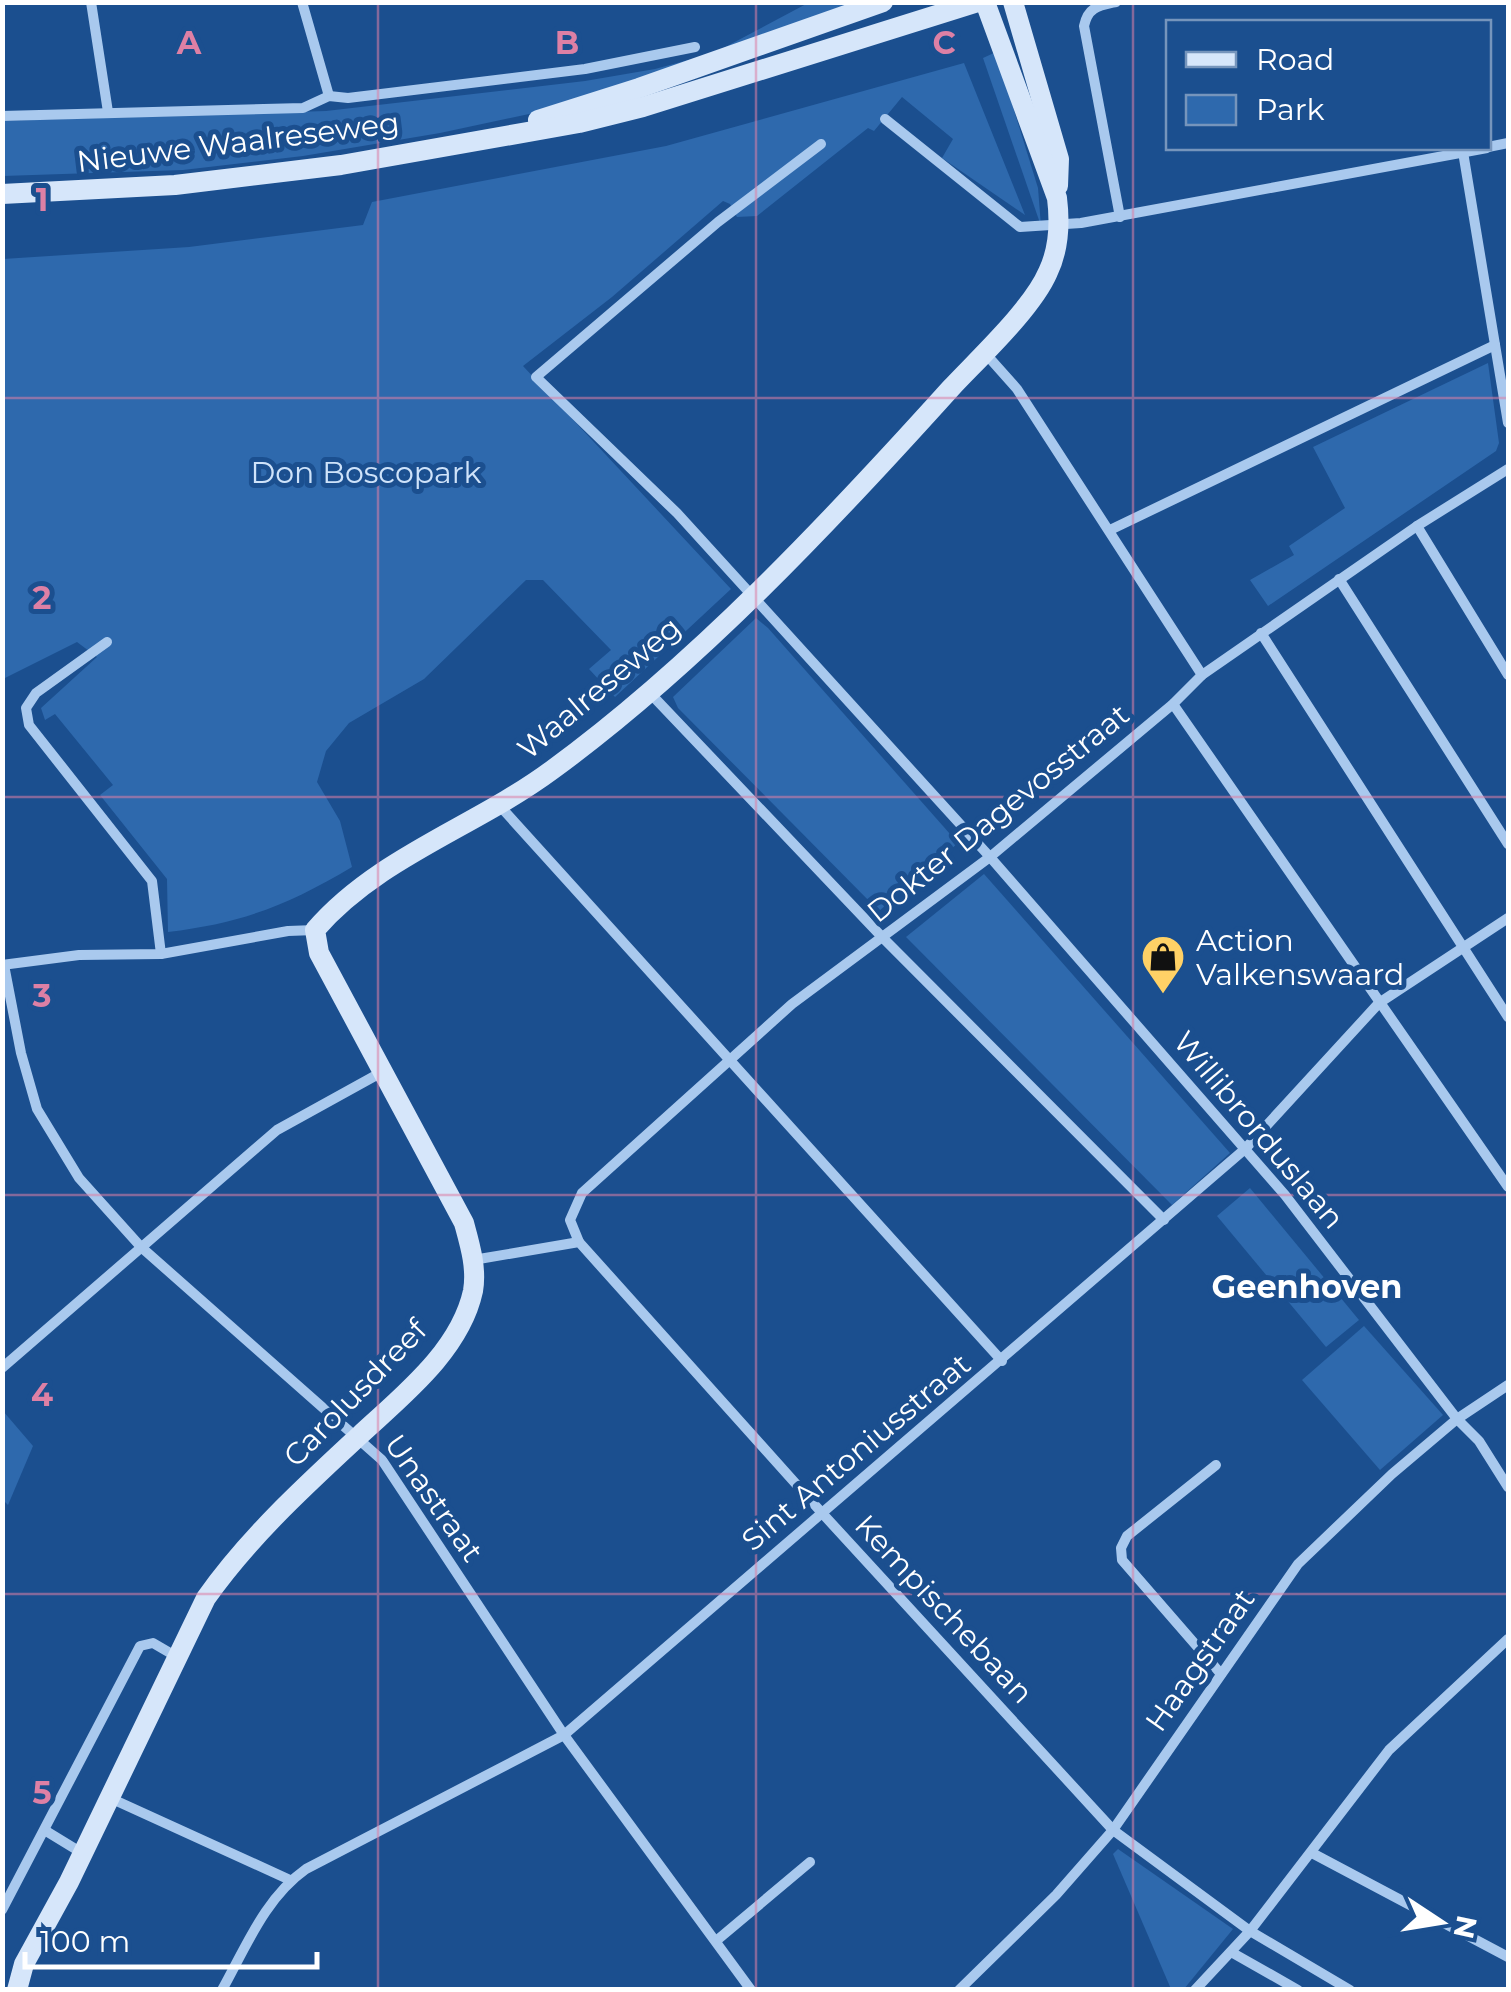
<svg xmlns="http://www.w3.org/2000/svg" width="1511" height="1992" font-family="Montserrat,sans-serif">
  <rect width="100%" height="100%" fill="#1b4f8f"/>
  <g fill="#2e69ad">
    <polygon points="808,3 861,3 576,104 440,133 303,156 183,170 3,176 2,121 326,111 585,81 655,69 714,53"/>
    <polygon points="996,52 1038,188 1041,226 983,58"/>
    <path d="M964,63L1025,215L942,158L953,139L902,97L874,131L868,128L757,216L737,217L730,204L723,201L612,297L523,366L731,589L615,697L589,669L611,650L543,580H526L424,679L349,723L326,751L317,782L340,821L352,867C288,905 243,923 168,932L167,879L100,795L113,785L55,714L45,720L41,708L97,657L77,642L3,679V259L189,247L363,225L372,202L666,146Z"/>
    <polygon points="1488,363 1499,443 1496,451 1268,606 1250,580 1294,555 1289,546 1345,508 1313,447"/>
    <polygon points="756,618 768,628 958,843 879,911 678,708 673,697"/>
    <polygon points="984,874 1230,1153 1172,1205 906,937"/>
    <polygon points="1250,1188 1359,1320 1326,1347 1217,1216"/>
    <polygon points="1364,1326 1443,1415 1380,1470 1302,1380"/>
    <polygon points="3,1411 33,1446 8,1505 3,1500"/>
    <polygon points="1118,1849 1233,1929 1184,1989 1171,1989 1113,1854"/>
  </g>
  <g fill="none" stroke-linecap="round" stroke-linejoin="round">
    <g stroke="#a9c9ee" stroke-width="10">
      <polyline points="91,2 108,112"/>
      <polyline points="302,2 329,96"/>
      <path d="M1116,2C1098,6 1088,7 1084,26L1120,217"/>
      <polyline points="2,116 303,108 329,96 348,98 585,69 695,47"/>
      <polyline points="885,119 1020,227 1081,223 1487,148"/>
      <polyline points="821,144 718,222 536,377 677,513 990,857 1285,1195 1457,1419 1479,1441 1508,1487"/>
      <polyline points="1488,147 1508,143"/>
      <polyline points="1463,152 1508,423"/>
      <polyline points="985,353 1017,389 1202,675"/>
      <polyline points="1417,526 1508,675"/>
      <polyline points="1110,530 1495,345"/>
      <polyline points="1339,579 1508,844"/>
      <polyline points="1261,633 1508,1017"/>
      <polyline points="107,642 36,693 26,708 29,725 152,881 161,954"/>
      <polyline points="648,691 883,938 1164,1220"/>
      <polyline points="1173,704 1508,1187"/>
      <polyline points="499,805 1002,1361"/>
      <polyline points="2,965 79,955 161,954 288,931 315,930"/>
      <polyline points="4,965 21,1053 37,1109 79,1178 141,1247 382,1460 564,1735 751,1990"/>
      <polyline points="579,1242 570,1220 582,1193 792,1004 990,857 1173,704 1202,675 1417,526 1508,469"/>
      <polyline points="473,1260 579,1242 822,1513 1113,1830 1250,1931 1350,1990"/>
      <polyline points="2,1368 277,1130 382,1072"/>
      <polyline points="1216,1465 1127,1536 1121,1548 1122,1560 1221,1674"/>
      <polyline points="110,1798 290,1880"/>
      <polyline points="46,1831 82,1853"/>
      <polyline points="1312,1853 1508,1957"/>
      <polyline points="2,1910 140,1646 153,1643 177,1657"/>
      <polyline points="716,1941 810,1862"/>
      <polyline points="1231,1952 1298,1990"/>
      <path d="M222,1990C246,1947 265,1898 306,1869L564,1735L1245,1149L1379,1003L1508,918"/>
      <polyline points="959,1990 1056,1895 1113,1830 1298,1564 1392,1474 1457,1419 1508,1385"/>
      <polyline points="1195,1990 1250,1931 1389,1750 1508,1639"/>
    </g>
    <g stroke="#d6e6fa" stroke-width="20">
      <polyline points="1013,2 1059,159 1058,186"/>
      <polyline points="538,120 639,88 883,2"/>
      <polyline points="2,194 175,185 341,165 579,123 643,107 978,2"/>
      <path d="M17,1990L24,1964L69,1882L206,1598C249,1537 305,1486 360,1435C402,1396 460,1351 473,1291C477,1268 470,1245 464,1223L319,953L315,930C378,857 475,827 552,770C696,665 832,520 951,388C980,357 1032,309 1048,272C1059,249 1060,222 1057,198L985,2"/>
    </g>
  </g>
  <path fill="none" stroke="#dd80a5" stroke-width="2.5" stroke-opacity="0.55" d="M378,2V1990M756,2V1990M1133,2V1990M2,398H1508M2,797H1508M2,1195H1508M2,1594H1508"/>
  <defs>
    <symbol id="shop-pin" viewBox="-11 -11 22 30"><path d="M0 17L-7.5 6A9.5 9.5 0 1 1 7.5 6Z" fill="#ffd166" stroke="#1b4f8f"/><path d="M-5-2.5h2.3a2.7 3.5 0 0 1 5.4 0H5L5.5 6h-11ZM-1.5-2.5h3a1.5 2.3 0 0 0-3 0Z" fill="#111"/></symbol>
  </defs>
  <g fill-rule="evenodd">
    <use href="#shop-pin" x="1138" y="932" width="50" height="68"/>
  </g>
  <g text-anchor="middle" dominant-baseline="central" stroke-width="10" stroke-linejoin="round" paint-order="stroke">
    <g font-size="30" fill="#fff" stroke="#1b4f8f">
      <text transform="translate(238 142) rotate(-7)">Nieuwe Waalreseweg</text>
      <text transform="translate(599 688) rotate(-40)">Waalreseweg</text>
      <text transform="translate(998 813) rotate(-39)">Dokter Dagevosstraat</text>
      <text transform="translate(1259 1130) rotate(50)">Willibrorduslaan</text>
      <text transform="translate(355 1393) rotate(-46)">Carolusdreef</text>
      <text transform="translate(856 1452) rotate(-40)">Sint Antoniusstraat</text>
      <text transform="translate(434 1498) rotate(55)">Unastraat</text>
      <text transform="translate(944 1609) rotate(47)">Kempischebaan</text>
      <text transform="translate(1200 1660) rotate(-55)">Haagstraat</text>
    </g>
    <g font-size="30" fill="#cfe3fa" stroke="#1b4f8f">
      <text x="366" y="472">Don Boscopark</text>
    </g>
    <g font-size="30" fill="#fff" stroke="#1b4f8f" text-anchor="start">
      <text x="1196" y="940">Action<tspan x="1196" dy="34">Valkenswaard</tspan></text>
    </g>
    <g font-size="32" font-weight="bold" fill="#fff" stroke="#1b4f8f">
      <text x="1307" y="1286">Geenhoven</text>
    </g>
  </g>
  <g font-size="32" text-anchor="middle" font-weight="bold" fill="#dd80a5" stroke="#1b4f8f" stroke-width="10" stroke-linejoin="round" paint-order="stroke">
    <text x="189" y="54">A</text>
    <text x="567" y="54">B</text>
    <text x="944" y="54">C</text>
    <text x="42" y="211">1</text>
    <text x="42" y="609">2</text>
    <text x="42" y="1007">3</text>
    <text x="42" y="1406">4</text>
    <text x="42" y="1804">5</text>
  </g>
  <rect width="1511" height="1992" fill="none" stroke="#ffffff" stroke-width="10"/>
  <rect x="1166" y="20" width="325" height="130" fill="#1b4f8f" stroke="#7695bc" stroke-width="2.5"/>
  <rect x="1186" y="52" width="50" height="15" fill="#d6e6fa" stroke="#7695bc" stroke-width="2.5"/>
  <text x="1256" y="70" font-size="30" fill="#ffffff">Road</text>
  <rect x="1186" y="95" width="50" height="30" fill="#2e69ad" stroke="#7695bc" stroke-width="2.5"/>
  <text x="1256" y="120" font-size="30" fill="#ffffff">Park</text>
  <g transform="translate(1441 1922) rotate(102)" stroke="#1b4f8f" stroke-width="8" paint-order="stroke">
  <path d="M0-8L18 38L0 25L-18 38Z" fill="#ffffff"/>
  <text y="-15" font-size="28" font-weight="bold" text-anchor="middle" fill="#ffffff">N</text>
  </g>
  <path d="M25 1952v15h292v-15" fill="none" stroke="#ffffff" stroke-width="5"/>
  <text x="40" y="1952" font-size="30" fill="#ffffff" stroke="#1b4f8f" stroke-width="8" paint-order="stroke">100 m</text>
</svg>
